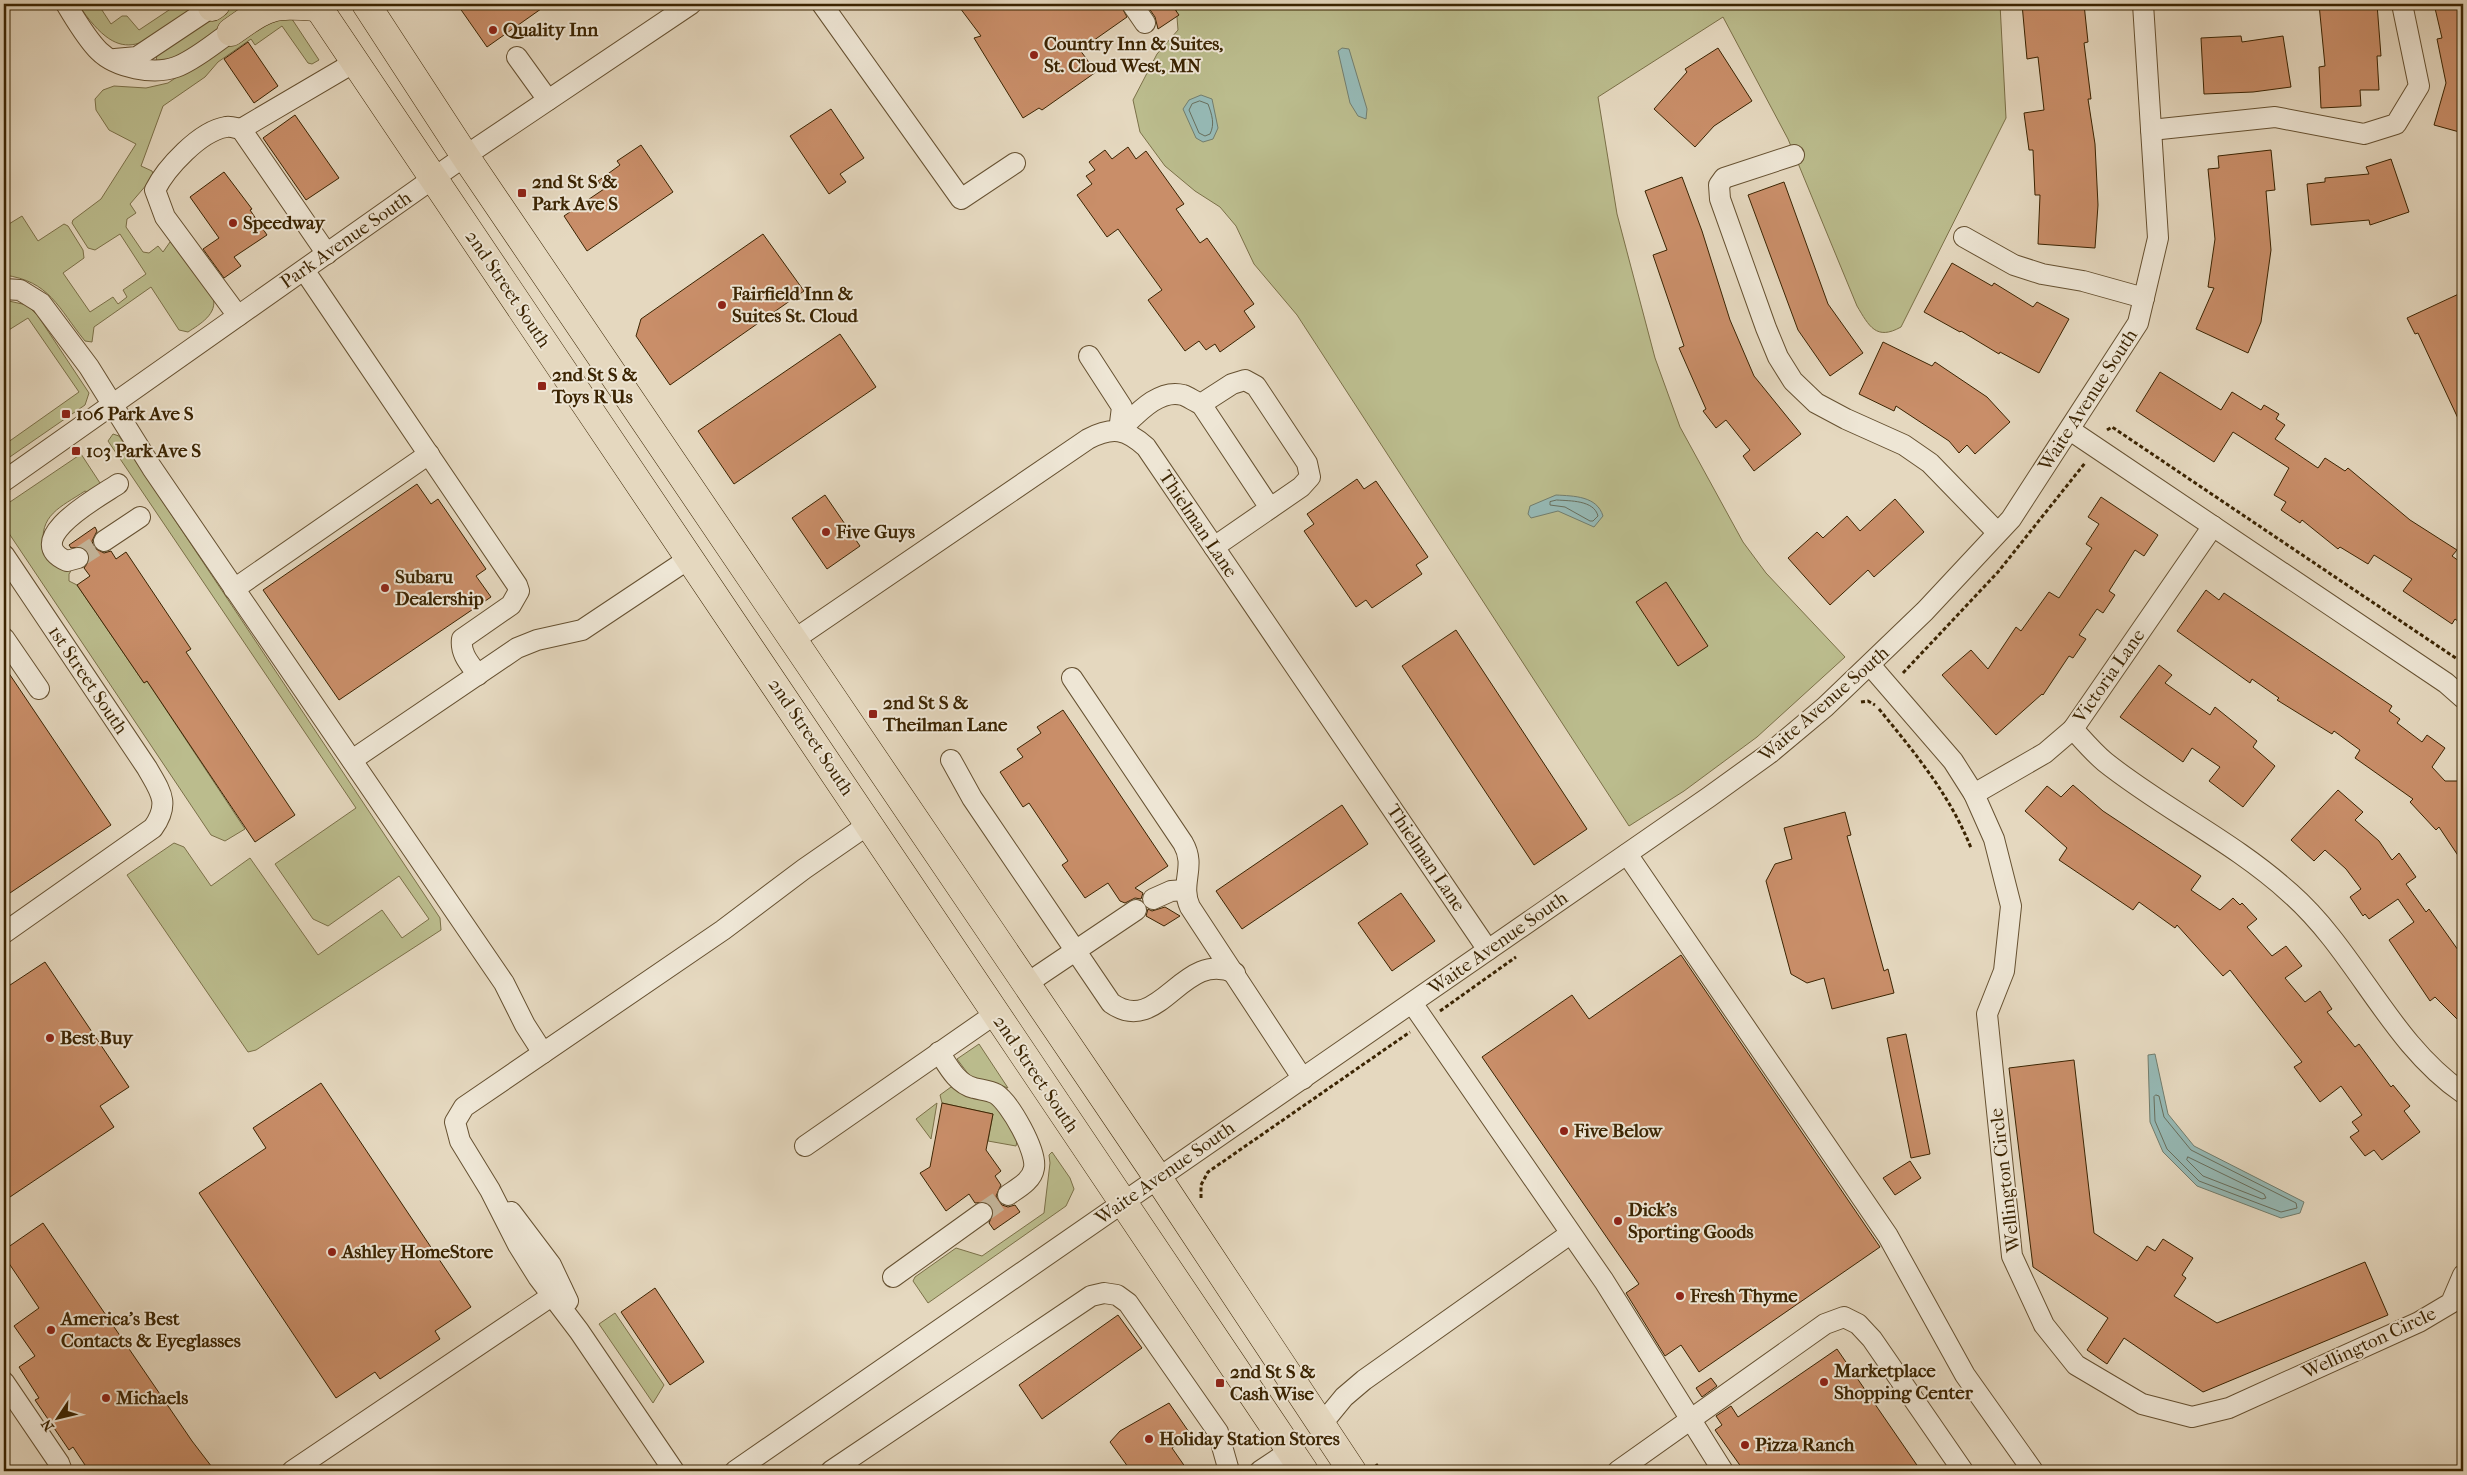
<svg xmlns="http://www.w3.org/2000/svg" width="2467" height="1475" font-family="'IM FELL French Canon',serif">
  <rect width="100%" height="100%" fill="#e5d8bf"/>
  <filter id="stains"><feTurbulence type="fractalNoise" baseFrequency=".004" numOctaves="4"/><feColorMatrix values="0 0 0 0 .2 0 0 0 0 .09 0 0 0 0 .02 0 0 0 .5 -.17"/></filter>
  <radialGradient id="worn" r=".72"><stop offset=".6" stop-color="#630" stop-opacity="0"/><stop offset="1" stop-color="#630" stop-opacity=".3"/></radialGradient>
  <g fill="#bbbc8d" stroke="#7b7048">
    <path d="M78,4H98L111,24L122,16H127L139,30L178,4H198C145,42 124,73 78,4Z"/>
    <polygon points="229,4 257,4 170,65 156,62 157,54"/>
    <path d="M1176,4H2000L2006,118L1901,327C1876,341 1869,326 1857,306L1788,139L1723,17L1598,97L1617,214L1655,358L1680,427L1743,542L1766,573L1845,657L1757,737L1684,791L1629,826L1297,315L1254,264L1236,226L1220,207L1195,191L1165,166L1140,132L1133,100L1157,54L1178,30Z"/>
    <path d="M286,10L319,60L312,64L308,63L282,26L255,45L251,39L218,62L205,77L163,106L141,166L152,171L154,176L130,204L136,213L127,219L126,227L143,252L149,253L158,246L163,252L170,242L175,241L213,297C218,314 200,324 188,332L179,330L151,287L94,327L92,342L85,341C58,308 50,281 4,275V227L22,216L38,241L64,224L68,226L83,250L84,258L63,273L90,312L113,297L118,304L127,297L123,290L146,274L120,234L95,250L88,248L72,223L73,220L101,199L136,144L109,130L96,110L95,99L103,90L114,86L146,88L168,83L275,11Z"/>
    <polygon points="4,300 27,305 38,316 89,393 85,405 4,461 4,445 79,392 28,318 4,333"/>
    <polygon points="113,434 119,436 440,918 441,930 256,1050 248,1052 127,875 174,843 184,847 211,886 250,858 318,955 382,910 402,938 429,919 399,876 328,926 313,919 275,864 356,808 108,441"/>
    <path d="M81,454L102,486L93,495L85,491C61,507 38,515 44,548L74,566L69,574V581L77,585L144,683L147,681L245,829L225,841L211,835L4,526V506Z"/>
    <polygon points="979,1044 1008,1088 995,1083 980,1082 969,1075 957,1059"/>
    <polygon points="951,1087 988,1098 995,1104 1018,1137 1016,1146 988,1141 993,1114 942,1103 940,1095"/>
    <polygon points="937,1103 931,1139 916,1119"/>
    <polygon points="1052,1152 1070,1178 1074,1189 1066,1206 928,1303 913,1281 915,1277 956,1248 982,1256 1044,1213 1050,1163 1049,1155"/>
    <polygon points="615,1313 664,1385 653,1403 599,1324"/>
  </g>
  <g fill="#96b9b5" stroke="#727d6d">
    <polygon points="1342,48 1349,49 1367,109 1366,119 1358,116 1350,103 1338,51"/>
    <polygon points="1201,95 1212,99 1218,128 1213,139 1203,142 1196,138 1183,109 1189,100"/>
    <path d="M1556,495C1574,496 1597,496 1603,516L1594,527L1558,511L1531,518L1528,514L1530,506Z"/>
    <polygon points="2155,1054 2168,1114 2194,1146 2304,1202 2300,1213 2281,1218 2197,1186 2163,1152 2150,1122 2148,1055"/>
  </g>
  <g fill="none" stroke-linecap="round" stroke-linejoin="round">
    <g stroke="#686e5c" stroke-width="1">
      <path d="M1200,101L1208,104C1212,115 1215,124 1210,134L1205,136L1199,133L1189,110L1192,104Z"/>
      <path d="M1557,500C1570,501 1594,500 1598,516L1593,521H1590L1565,507L1550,505V502Z"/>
      <polygon points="2156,1095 2159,1096 2164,1117 2191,1150 2296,1203 2297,1208 2281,1212 2199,1181 2167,1149 2155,1121 2154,1097"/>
      <polygon points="2188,1157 2264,1194 2266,1198 2262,1199 2203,1176 2187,1160"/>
    </g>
  </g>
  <g fill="#c98e69" stroke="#3b2402">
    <polygon points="457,4 548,4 487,47"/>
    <polygon points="957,4 1120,4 1127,17 1080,50 1096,72 1042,110 1039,108 1023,118 974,38 981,36"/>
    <polygon points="1146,4 1171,4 1179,15 1158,29 1155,17"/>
    <polygon points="2022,4 2084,4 2088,42 2084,43 2091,99 2088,99 2095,144 2098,205 2095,248 2038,244 2040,195 2035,195 2033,150 2029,150 2024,113 2044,110 2038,57 2027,59"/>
    <polygon points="2319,4 2377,4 2381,56 2377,56 2379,90 2360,90 2361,106 2321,108 2319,67 2325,66"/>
    <polygon points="2434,4 2463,4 2463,133 2434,125 2446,83 2437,39 2442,38"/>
    <polygon points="2241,36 2242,42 2283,36 2291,87 2253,92 2204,94 2201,38"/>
    <polygon points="248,42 278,86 254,103 224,59"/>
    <polygon points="1718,48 1752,101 1714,126 1695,147 1654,109 1687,72 1685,69"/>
    <polygon points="831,109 864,158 840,174 846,182 829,194 790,136"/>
    <polygon points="295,115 339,178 306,200 263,138"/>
    <polygon points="641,145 673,192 587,251 564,216 604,189 598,181 620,165 617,161"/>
    <polygon points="1128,147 1136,159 1146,151 1184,204 1176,209 1200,243 1207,238 1254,304 1244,311 1255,327 1220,352 1215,344 1206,350 1199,341 1185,351 1148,300 1162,290 1118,229 1107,237 1077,195 1092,184 1086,176 1095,170 1089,162 1105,150 1112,159"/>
    <polygon points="2271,150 2275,190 2266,191 2271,250 2261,322 2248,353 2196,329 2214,288 2208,287 2215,239 2208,169 2219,168 2218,156"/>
    <polygon points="2391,159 2409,212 2370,225 2369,220 2311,225 2307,184 2325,182 2325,178 2369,174 2366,167"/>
    <polygon points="224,172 252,209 250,210 267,235 234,257 241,266 224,278 203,249 219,238 190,197"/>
    <polygon points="1682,177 1702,231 1730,320 1754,376 1801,434 1754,471 1743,456 1750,450 1726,420 1716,428 1703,411 1706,409 1679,348 1684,346 1653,255 1667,250 1645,191"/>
    <polygon points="1784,182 1828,304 1863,353 1830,376 1798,330 1748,195"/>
    <polygon points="763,234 804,291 670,385 636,336 641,319"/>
    <polygon points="1952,263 1992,286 1994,283 2033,307 2037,302 2069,319 2039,373 2000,352 1999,354 1961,331 1960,332 1924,312"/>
    <polygon points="2463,292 2463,429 2418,333 2415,334 2407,318"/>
    <polygon points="840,334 876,387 734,484 698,431"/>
    <polygon points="1883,342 1932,366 1935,362 1987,397 2010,422 1975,454 1967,445 1959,453 1949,441 1896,406 1894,411 1859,394"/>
    <polygon points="2160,372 2221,410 2232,392 2261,410 2264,405 2279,414 2276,419 2285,425 2275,439 2318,468 2325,458 2345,471 2348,468 2410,520 2457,550 2452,556 2463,564 2463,625 2455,619 2452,624 2403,591 2412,579 2374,555 2368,564 2340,547 2338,549 2302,520 2300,523 2281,510 2286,502 2274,495 2289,468 2233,432 2214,462 2136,411"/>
    <polygon points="1357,479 1364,489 1376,481 1428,557 1416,565 1422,574 1372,608 1366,600 1356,607 1304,531 1314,524 1307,514"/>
    <polygon points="417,484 431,504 438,499 486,569 476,576 491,597 339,700 263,590"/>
    <polygon points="825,495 860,546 827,569 792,518"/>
    <polygon points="2101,497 2158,535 2144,556 2135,550 2109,591 2115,595 2103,613 2097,609 2079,635 2086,639 2073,658 2069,656 2043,695 2042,694 1996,735 1942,675 1971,650 1988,669 2016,627 2021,631 2049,592 2059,598 2092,548 2086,544 2099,524 2088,517"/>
    <polygon points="1895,499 1924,532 1874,577 1868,570 1830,605 1788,558 1817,532 1823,538 1847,516 1860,531"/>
    <polygon points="95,527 97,531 92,541 94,548 104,553 111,551 116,559 126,552 191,649 186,652 295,815 255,842 147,681 144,683 77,585 90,576 84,568 89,561 90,555 81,547 71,548 69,545"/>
    <polygon points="1666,582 1708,646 1678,666 1636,602"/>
    <polygon points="2206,590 2219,600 2224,593 2392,706 2389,711 2400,719 2397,723 2422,742 2427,735 2445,748 2432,767 2445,781 2463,781 2463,863 2439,827 2436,830 2410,802 2413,799 2355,758 2360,750 2334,731 2332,734 2277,700 2279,698 2252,679 2250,683 2177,631"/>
    <polygon points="1456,630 1587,829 1534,865 1402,666"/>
    <polygon points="2159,665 2172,675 2165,683 2210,715 2215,707 2257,741 2253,747 2275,766 2243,807 2209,781 2220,767 2192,748 2183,762 2120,717"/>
    <polygon points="4,666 111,825 4,897"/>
    <polygon points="1063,710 1168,866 1135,888 1143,893 1141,899 1135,898 1125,903 1120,901 1108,883 1085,898 1062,865 1068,861 1029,803 1023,807 1000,772 1023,757 1017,749 1041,733 1037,727"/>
    <polygon points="2073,785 2103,811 2201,876 2191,890 2220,910 2233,898 2240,905 2242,903 2257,919 2247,927 2272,956 2286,946 2302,966 2285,978 2305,1002 2320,991 2332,1009 2327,1012 2355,1047 2359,1044 2391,1087 2393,1085 2410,1106 2404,1111 2420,1132 2382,1160 2374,1150 2365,1156 2350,1137 2359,1131 2352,1122 2362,1115 2341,1086 2320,1102 2294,1067 2302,1062 2230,970 2223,976 2177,925 2175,928 2139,902 2133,910 2059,860 2067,848 2025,811 2047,786 2061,797"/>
    <polygon points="2338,790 2363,812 2355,820 2379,841 2392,860 2399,853 2416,877 2406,884 2426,912 2429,909 2463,957 2463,1025 2435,997 2430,1001 2389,940 2414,922 2398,899 2369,919 2365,914 2363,916 2350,897 2361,889 2346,869 2325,850 2314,861 2291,840"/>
    <polygon points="1342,805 1368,844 1242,929 1216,891"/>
    <polygon points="1845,812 1851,835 1847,836 1884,971 1888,969 1894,993 1832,1009 1824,978 1807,983 1791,974 1766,881 1775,864 1792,859 1784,828"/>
    <polygon points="1401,893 1435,941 1392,971 1358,923"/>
    <polygon points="1165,907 1180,916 1164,926 1146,916 1148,909 1152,911"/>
    <polygon points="1681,955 1880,1247 1699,1372 1681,1345 1665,1356 1626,1293 1639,1284 1482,1057 1572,995 1589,1019"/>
    <polygon points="45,962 129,1087 100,1106 114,1127 4,1201 4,989"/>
    <polygon points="1906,1034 1930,1154 1911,1158 1887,1038"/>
    <polygon points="2074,1060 2094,1233 2137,1261 2147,1246 2155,1251 2163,1239 2193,1258 2182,1275 2186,1278 2174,1296 2217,1323 2365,1262 2388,1315 2203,1392 2124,1338 2107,1364 2087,1350 2108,1318 2033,1267 2009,1068"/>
    <polygon points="321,1083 471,1307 435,1331 440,1339 380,1379 375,1372 336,1398 199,1193 266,1148 253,1128"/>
    <polygon points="942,1103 993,1114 986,1150 1001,1171 995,1176 1001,1185 996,1196 1002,1205 1008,1207 1015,1205 1020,1212 994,1230 989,1223 994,1211 987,1202 975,1203 969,1194 946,1211 920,1173 930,1167"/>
    <polygon points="1910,1161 1921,1178 1895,1195 1883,1178"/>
    <polygon points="43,1223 192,1441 215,1471 89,1471 73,1447 69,1450 35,1400 39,1398 19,1367 35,1356 14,1326 39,1308 4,1256 4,1250"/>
    <polygon points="655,1288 704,1362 670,1385 621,1312"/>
    <polygon points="1118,1315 1142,1348 1042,1419 1019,1385"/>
    <polygon points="1837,1349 1921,1471 1744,1471 1715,1430 1722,1425 1716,1416 1731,1406 1738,1417"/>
    <polygon points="1711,1378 1717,1386 1702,1397 1696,1388"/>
    <polygon points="1169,1403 1191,1435 1172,1448 1188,1471 1131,1471 1110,1442 1120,1431"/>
  </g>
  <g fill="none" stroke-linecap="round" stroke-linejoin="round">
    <g stroke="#c3b499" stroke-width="20" stroke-dasharray="20 10" stroke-linecap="butt">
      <polyline points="78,558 104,541"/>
      <polyline points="982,1213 1008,1195"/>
    </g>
    <defs>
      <g id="minor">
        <path d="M66,4C76,20 86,38 99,51C116,68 154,75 176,67C195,60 214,43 231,32"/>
        <polyline points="822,4 961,199 1015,163"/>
        <polyline points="1132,4 1145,23"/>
        <polyline points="517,57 548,100"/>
        <polyline points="115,59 137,57 212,7"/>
        <polyline points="2151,130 2275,117 2364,134 2396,124 2419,86 2402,4"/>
        <polyline points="1794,155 1724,178 1719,185 1720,199 1766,328 1778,357 1793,381 1816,403 1846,419 1904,445 1930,463 1997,532"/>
        <polyline points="1964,237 2014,265 2042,274 2083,281 2144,298"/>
        <polyline points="327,254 241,129 355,62"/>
        <path d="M304,270L517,585L519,591L511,605L462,639C460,654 470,664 478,675"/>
        <polyline points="4,289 20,290 41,303 89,367 152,468 504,983 525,1025 543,1053"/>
        <path d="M238,316L165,217L155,190C166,168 200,131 226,127C230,126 236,128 241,129"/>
        <polyline points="1089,356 1122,407 1119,431"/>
        <polyline points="1201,404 1270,508"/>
        <polyline points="2070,430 2446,683 2463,698"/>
        <path d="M1119,431C1135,416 1158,388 1183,395C1189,397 1195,402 1201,404L1232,384L1245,380L1256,386L1307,463L1310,477L1301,487L1214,547"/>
        <polyline points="4,481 465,156 691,4"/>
        <polyline points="104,541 140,517"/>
        <path d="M4,555L147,768C160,791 171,803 153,828L4,933"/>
        <path d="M78,558L67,561C18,540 102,495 118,484"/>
        <polyline points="234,589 429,454"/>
        <polyline points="4,638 39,689"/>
        <path d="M792,641L1088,439C1113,426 1126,429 1146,447L1488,950"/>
        <polyline points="1870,665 1953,761 1974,794 1994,839 2011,906 2004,971 1987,1014 2012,1256 2044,1325 2076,1365 2142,1404 2192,1417 2229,1408 2419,1322 2451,1303 2463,1275"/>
        <path d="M1072,678L1183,843C1197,867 1179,883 1190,907L1303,1079"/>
        <path d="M2073,729C2083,740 2093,752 2105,762C2164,809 2234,842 2290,893C2357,952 2389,1042 2463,1093"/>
        <polyline points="352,760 517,648 537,640 582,630 690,558"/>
        <path d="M951,760L972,798L1111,1003C1160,1038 1182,948 1235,973"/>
        <polyline points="1974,794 2045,753 2073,729 2213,526"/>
        <polyline points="1627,854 1888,1236 1965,1375 2033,1471"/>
        <polyline points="1153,899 1171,891 1185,890"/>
        <polyline points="1026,984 1136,910"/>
        <polyline points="1412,1003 1604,1281 1723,1471"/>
        <path d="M939,1052C948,1066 957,1084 974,1088C981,1090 989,1090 996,1094C1010,1103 1037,1151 1034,1168C1032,1181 1018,1188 1008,1195"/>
        <polyline points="805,1146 995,1014"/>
        <polyline points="511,1212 551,1265 568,1301"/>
        <polyline points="893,1277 982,1213"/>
        <polyline points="4,1382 59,1463 62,1471"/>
        <polyline points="1321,1425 1344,1397 1364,1380 1570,1234"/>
        <polyline points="292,1471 562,1289"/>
        <polyline points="674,1471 579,1331 538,1277 518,1245 490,1190 460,1141 455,1122 464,1107 723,930 804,869 869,824"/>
        <polyline points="735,1471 1709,797 1770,753 1825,707 1925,611 2011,519 2138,323 2158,238 2143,4"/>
        <polyline points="831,1471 1091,1296 1104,1293 1117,1295 1128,1303 1218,1432 1229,1471"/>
        <polyline points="1260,1471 1290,1451"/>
        <polyline points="1618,1471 1825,1324 1844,1317 1858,1324 1872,1339 1963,1471"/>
      </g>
      <g id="highway">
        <polyline points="316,4 1304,1471"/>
        <polyline points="366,4 465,156 1158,1178 1352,1471"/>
        <polyline points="212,7 216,4"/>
        <path d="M231,32C269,5 271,4 317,7"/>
      </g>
    </defs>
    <use href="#minor" stroke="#665131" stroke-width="22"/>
    <use href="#highway" stroke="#3b2402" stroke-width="29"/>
    <g stroke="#3b2402" stroke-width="3" stroke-dasharray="4 2.5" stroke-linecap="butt">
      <polyline points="2107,430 2112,427 2463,663"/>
      <polyline points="1903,673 1998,572 2085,463"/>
      <polyline points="1861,702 1868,701 1875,705"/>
      <path d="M1879,709C1915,753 1950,795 1971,848"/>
      <polyline points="1440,1011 1516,957"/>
      <polyline points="1201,1198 1201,1185 1208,1172 1410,1032"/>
      <polyline points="1376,1464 1381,1471"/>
    </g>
    <use href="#minor" stroke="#eee6d5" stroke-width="20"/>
    <use href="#highway" stroke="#e5d8bf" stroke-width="28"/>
  </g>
  <g fill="#8f2418" stroke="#eee6d5" stroke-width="2">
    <circle cx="493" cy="30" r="5"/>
    <circle cx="1034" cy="55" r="5"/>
    <rect x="517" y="188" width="10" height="10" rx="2.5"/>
    <circle cx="233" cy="223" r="5"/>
    <circle cx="722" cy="305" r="5"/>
    <rect x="537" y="381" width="10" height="10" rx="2.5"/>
    <rect x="61" y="409" width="10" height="10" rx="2.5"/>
    <rect x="71" y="446" width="10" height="10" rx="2.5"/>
    <circle cx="826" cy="532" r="5"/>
    <circle cx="385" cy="588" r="5"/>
    <rect x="868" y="709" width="10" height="10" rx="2.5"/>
    <circle cx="50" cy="1038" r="5"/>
    <circle cx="1564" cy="1131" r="5"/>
    <circle cx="1618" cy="1221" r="5"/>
    <circle cx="332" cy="1252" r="5"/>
    <circle cx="1680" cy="1296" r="5"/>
    <circle cx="51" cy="1330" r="5"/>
    <circle cx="1824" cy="1382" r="5"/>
    <rect x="1215" y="1378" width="10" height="10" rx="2.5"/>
    <circle cx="106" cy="1398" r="5"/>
    <circle cx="1149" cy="1439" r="5"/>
    <circle cx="1745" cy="1445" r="5"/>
  </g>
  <g text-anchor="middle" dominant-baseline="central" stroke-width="4" stroke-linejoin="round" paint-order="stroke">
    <g font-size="19" font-weight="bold" fill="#3b2402" stroke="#eee6d5" text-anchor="start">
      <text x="503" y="30">Quality Inn</text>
      <text x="1044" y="44">Country Inn &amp; Suites,<tspan x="1044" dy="22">St. Cloud West, MN</tspan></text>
      <text x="532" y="182">2nd St S &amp;<tspan x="532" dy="22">Park Ave S</tspan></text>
      <text x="243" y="223">Speedway</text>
      <text x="732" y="294">Fairfield Inn &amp;<tspan x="732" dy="22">Suites St. Cloud</tspan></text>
      <text x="552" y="375">2nd St S &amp;<tspan x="552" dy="22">Toys R Us</tspan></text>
      <text x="76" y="414">106 Park Ave S</text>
      <text x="86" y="451">103 Park Ave S</text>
      <text x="836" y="532">Five Guys</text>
      <text x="395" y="577">Subaru<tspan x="395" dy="22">Dealership</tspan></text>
      <text x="883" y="703">2nd St S &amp;<tspan x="883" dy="22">Theilman Lane</tspan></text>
      <text x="60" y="1038">Best Buy</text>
      <text x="1574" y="1131">Five Below</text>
      <text x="1628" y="1210">Dick's<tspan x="1628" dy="22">Sporting Goods</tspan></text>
      <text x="342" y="1252">Ashley HomeStore</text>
      <text x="1690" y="1296">Fresh Thyme</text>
      <text x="61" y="1319">America's Best<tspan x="61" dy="22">Contacts &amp; Eyeglasses</tspan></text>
      <text x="1834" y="1371">Marketplace<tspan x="1834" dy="22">Shopping Center</tspan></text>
      <text x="1230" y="1372">2nd St S &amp;<tspan x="1230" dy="22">Cash Wise</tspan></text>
      <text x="116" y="1398">Michaels</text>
      <text x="1159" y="1439">Holiday Station Stores</text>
      <text x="1755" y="1445">Pizza Ranch</text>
    </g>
    <g font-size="19" fill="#3b2402" stroke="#eee6d5">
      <text transform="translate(346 240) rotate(-35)">Park Avenue South</text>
      <text transform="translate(508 289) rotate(56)">2nd Street South</text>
      <text transform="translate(2088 400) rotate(-57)">Waite Avenue South</text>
      <text transform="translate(1198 524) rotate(56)">Thielman Lane</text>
      <text transform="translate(2109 676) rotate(-55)">Victoria Lane</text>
      <text transform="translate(88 680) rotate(56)">1st Street South</text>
      <text transform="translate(1824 704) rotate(-41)">Waite Avenue South</text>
      <text transform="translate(811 737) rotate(56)">2nd Street South</text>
      <text transform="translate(1426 858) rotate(56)">Thielman Lane</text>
      <text transform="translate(1498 943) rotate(-35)">Waite Avenue South</text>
      <text transform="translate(1036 1074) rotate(56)">2nd Street South</text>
      <text transform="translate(1165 1173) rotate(-35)">Waite Avenue South</text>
      <text transform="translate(2005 1180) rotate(-97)">Wellington Circle</text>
      <text transform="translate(2369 1343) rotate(-25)">Wellington Circle</text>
    </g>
  </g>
  <rect width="2467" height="1475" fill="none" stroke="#e5d8bf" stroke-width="20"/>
  <rect x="5" y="5" width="2457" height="1465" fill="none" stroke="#3b2402" stroke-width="2.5"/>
  <rect x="10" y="10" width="2447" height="1455" fill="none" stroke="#3b2402"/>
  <g transform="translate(58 1418) rotate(235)" stroke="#eee6d5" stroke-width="4" paint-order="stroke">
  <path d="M0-4L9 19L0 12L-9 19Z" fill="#3b2402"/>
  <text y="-8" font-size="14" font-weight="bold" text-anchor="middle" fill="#3b2402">N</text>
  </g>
  <rect width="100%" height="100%" filter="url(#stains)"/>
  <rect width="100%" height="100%" fill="url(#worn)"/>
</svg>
